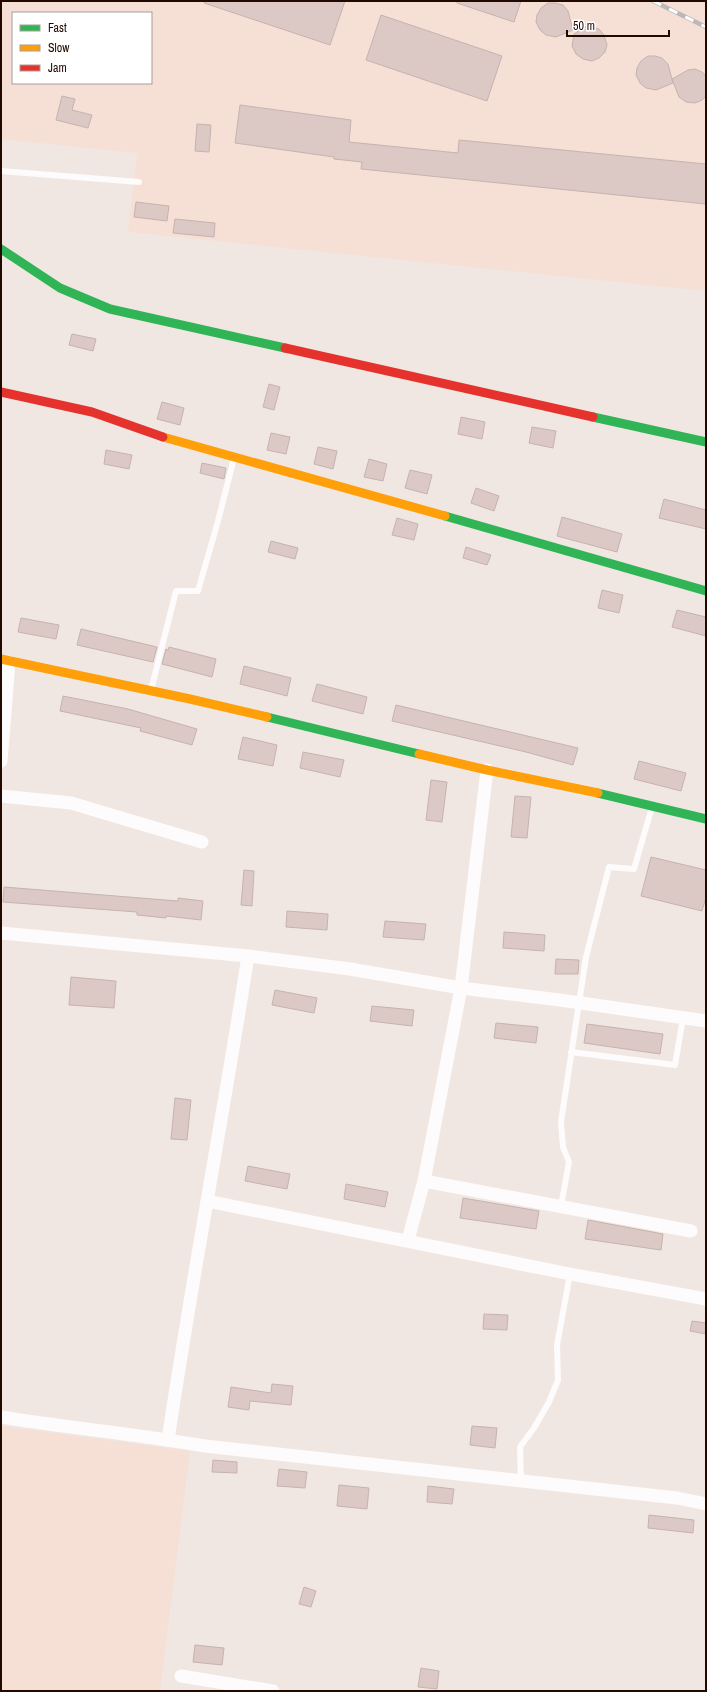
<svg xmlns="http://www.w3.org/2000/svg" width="707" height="1692" font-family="'Archivo Narrow',sans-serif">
  <rect width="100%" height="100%" fill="#f0e7e3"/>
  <g fill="#f6dfd5" fill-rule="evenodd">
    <path d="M1,1H706V291L128,232L137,153L1,139ZM13,13H151V83H13Z"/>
    <polygon points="1,1426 190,1451 160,1691 1,1691"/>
  </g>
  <g fill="#dcc8c4" stroke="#c6b3af">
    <polygon points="204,1 345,1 330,45 204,3"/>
    <polygon points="457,1 521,1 514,22 457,3"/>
    <polygon points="548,3 555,3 563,5 568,11 573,30 556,37 546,35 540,30 536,22 537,15 541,8"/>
    <polygon points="381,15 502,56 487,101 366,60"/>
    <polygon points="584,27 591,27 599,29 604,35 607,45 605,52 599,58 592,61 583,59 576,54 572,46 574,34"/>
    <polygon points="648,56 655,56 662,58 668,64 673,83 656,90 646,88 640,83 636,75 637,68 641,61"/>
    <polygon points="695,69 702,72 706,76 706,96 702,100 695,103 686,102 679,97 672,79 688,70"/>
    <polygon points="62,96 75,99 72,110 92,115 88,128 56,120"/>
    <polygon points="240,105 351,120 349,142 458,153 459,140 706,164 706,204 361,169 362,162 334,159 334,157 235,143"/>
    <polygon points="197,124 211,125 209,152 195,151"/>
    <polygon points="136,202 169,206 167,221 134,217"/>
    <polygon points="175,219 215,223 214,237 173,233"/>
    <polygon points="72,334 96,339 93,351 69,345"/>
    <polygon points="269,384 280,387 274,410 263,407"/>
    <polygon points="162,402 184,408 180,425 157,419"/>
    <polygon points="461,417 485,422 482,439 458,434"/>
    <polygon points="532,427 556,431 553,448 529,443"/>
    <polygon points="271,433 290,437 286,454 267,450"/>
    <polygon points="318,447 337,451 333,469 314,464"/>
    <polygon points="106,450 132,455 129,469 104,464"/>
    <polygon points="369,459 387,464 383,481 364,477"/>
    <polygon points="202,463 226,468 224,479 200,473"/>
    <polygon points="410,470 432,475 427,494 405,488"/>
    <polygon points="476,488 499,496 494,511 471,503"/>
    <polygon points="664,499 706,510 706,529 659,518"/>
    <polygon points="562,517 622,534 617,552 557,536"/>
    <polygon points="397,518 418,524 414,540 392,535"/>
    <polygon points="271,541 298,548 295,559 268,552"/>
    <polygon points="466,547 491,555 487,565 463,558"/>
    <polygon points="602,590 623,595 619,613 598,608"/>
    <polygon points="677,610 706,617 706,636 672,627"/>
    <polygon points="21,618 59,625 56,639 18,632"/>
    <polygon points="81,629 157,647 153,662 77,645"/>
    <polygon points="169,647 216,659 212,677 162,664 166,649 168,650"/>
    <polygon points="244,666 291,678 287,696 240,684"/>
    <polygon points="317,684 367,697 363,714 312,701"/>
    <polygon points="63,696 128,709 197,729 192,745 140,731 141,728 60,711"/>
    <polygon points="396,705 578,748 573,765 526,752 392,721"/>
    <polygon points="243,737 277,745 273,766 238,759"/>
    <polygon points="303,752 344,760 340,777 300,768"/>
    <polygon points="639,761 686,773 681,791 634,779"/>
    <polygon points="431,780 447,782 442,822 426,820"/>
    <polygon points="515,796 531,797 527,838 511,837"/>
    <polygon points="651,857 706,870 706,897 702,911 641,896"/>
    <polygon points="244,870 254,871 252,906 241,905"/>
    <polygon points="4,887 178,901 178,898 203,901 201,920 166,916 166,918 137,915 137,912 3,902"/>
    <polygon points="287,911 328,914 327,930 286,927"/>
    <polygon points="385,921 426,924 424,940 383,937"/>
    <polygon points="504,932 545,935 544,951 503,948"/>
    <polygon points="556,959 579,960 578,974 555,974"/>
    <polygon points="71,977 116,981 114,1008 69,1005"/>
    <polygon points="275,990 317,998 314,1013 272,1005"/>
    <polygon points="372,1006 414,1010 412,1026 370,1021"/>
    <polygon points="496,1023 538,1027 536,1043 494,1038"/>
    <polygon points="587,1024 663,1034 660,1054 584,1043"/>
    <polygon points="175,1098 191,1100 187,1140 171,1139"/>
    <polygon points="248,1166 290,1174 287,1189 245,1181"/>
    <polygon points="346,1184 388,1192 385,1207 344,1199"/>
    <polygon points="463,1198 539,1211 536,1229 460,1218"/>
    <polygon points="588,1220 663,1234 661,1250 585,1239"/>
    <polygon points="484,1314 508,1315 507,1330 483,1329"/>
    <polygon points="692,1321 706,1323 706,1334 690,1331"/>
    <polygon points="272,1384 293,1386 291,1405 250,1401 249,1410 228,1407 231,1387 271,1393"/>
    <polygon points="472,1426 497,1428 495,1448 470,1445"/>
    <polygon points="213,1460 237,1462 237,1473 212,1472"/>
    <polygon points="279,1469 307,1472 305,1488 277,1486"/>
    <polygon points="339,1485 369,1488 367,1509 337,1506"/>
    <polygon points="428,1486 454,1489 452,1504 427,1502"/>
    <polygon points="649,1515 694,1520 693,1533 648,1528"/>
    <polygon points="304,1587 316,1591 311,1607 299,1604"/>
    <polygon points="195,1645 224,1648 222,1665 193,1662"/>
    <polygon points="421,1668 439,1671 437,1689 418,1687"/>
  </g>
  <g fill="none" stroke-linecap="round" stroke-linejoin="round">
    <g stroke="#fdfbfb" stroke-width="6">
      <polyline points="1,171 139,182"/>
      <polyline points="151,690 176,591 198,591 218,521 234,458"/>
      <polyline points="571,1052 675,1065 683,1018"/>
      <polyline points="561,1206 569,1162 563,1147 561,1122 586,957 609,867 634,869 652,807"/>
      <polyline points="521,1482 520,1447 534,1428 549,1402 558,1380 557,1345 570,1274"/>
    </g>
    <g stroke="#fdfbfb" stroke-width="13">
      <polyline points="1,761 9,662"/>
      <polyline points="1,796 71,803 202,842"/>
      <polyline points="1,933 248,956 350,969 461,988 560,1000 706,1021"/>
      <polyline points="424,1181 691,1231"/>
      <polyline points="207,1201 570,1274 706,1299"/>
      <polyline points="408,1240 424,1181 461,988 487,770"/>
      <path d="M1,1417C69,1428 137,1434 205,1446L677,1498L706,1504"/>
      <path d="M168,1440C192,1278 223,1117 248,956"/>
      <polyline points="181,1676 273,1691"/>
    </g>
    <g stroke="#30b455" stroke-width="9">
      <polyline points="1,249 60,288 110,309 285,348"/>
      <polyline points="593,417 706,442"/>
      <polyline points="445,516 706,591"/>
      <polyline points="267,717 419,754"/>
      <polyline points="598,793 706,819"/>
    </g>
    <g stroke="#ff9f0a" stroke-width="9">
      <polyline points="163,437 445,516"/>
      <polyline points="1,659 190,699 267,717"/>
      <polyline points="419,754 487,770 598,793"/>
    </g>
    <g stroke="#e5322d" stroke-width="9">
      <polyline points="285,348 593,417"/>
      <polyline points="1,392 92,412 163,437"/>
    </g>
    <defs>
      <polyline id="rail" points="653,1 706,27"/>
    </defs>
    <use href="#rail" stroke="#bcb8b7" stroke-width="4.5"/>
    <use href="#rail" stroke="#fff" stroke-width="3" stroke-dasharray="9" stroke-linecap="butt"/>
  </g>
  <rect width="707" height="1692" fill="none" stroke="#210900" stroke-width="4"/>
  <rect x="12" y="12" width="140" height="72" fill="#ffffff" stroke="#a69d99"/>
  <rect x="20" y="25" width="20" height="6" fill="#30b455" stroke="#a69d99"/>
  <text x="48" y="32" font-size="12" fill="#210900">Fast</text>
  <rect x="20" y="45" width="20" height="6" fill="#ff9f0a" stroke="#a69d99"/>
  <text x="48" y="52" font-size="12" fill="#210900">Slow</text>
  <rect x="20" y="65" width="20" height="6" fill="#e5322d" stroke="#a69d99"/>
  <text x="48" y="72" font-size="12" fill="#210900">Jam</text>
  <path d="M567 30v6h102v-6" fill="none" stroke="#210900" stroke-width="2"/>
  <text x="573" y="30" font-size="12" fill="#210900" stroke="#ffffff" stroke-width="3" paint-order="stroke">50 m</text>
</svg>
